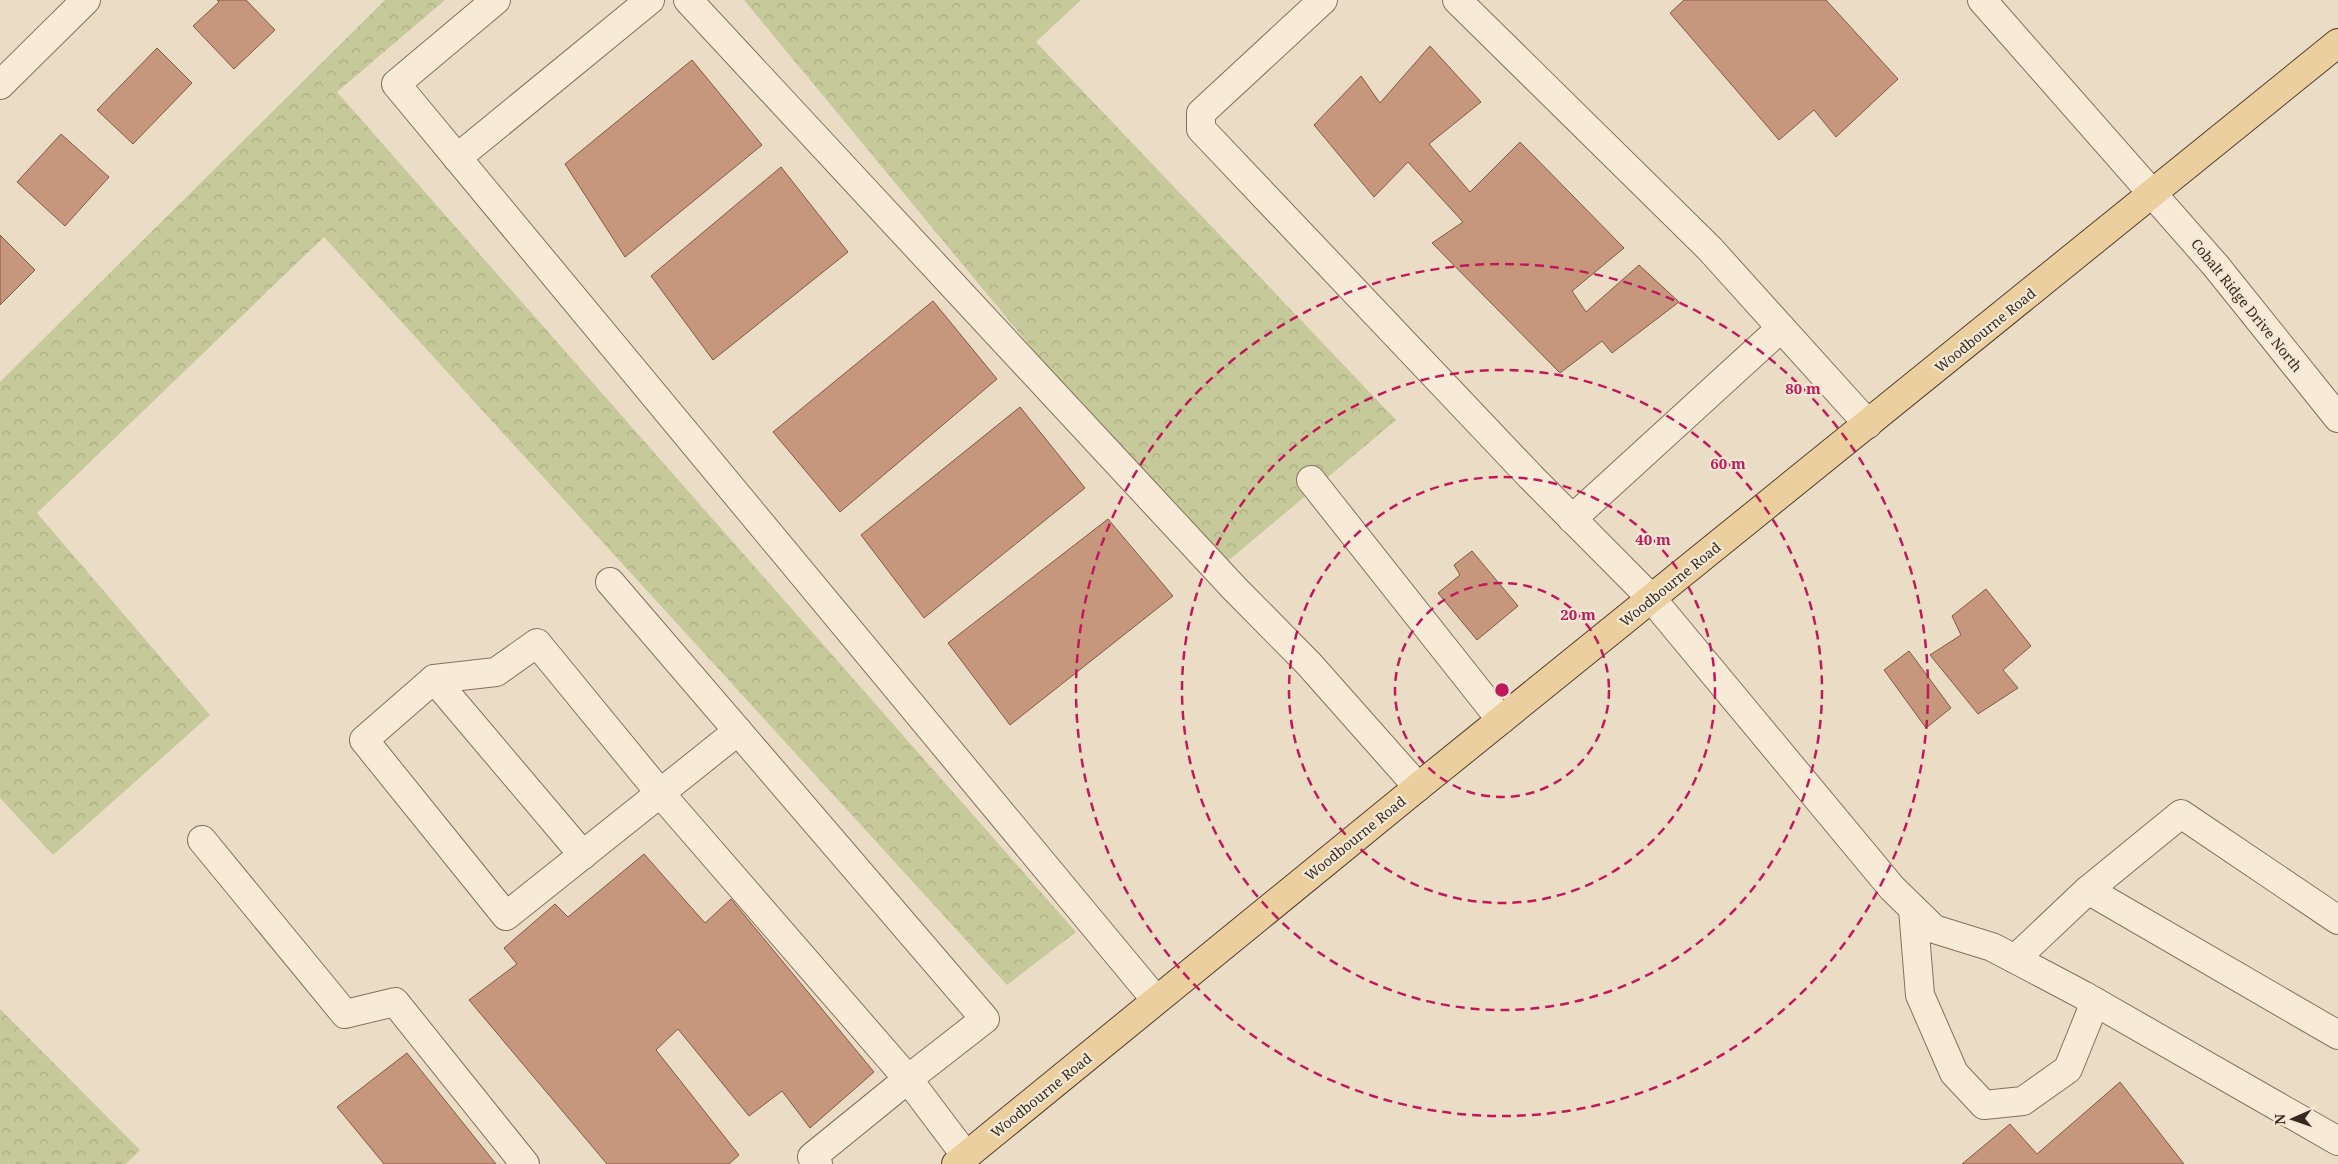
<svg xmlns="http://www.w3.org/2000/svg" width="2338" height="1164" font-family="'Noto Serif',serif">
  <defs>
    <pattern id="forest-crowns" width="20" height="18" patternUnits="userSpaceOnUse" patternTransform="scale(1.25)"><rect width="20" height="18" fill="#c6c999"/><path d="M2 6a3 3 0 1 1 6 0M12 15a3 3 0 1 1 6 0" fill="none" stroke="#abad83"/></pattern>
  </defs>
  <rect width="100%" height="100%" fill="#ebddc5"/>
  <g fill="url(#forest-crowns)">
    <polygon points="385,0 445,0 337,92 1076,932 1007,985 324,237 37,513 210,715 53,855 0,798 0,382"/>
    <polygon points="744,0 1081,0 1036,42 1396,420 1216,571"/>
    <polygon points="0,1009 140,1150 126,1164 0,1164"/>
  </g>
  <g fill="#c7977d" stroke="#835843">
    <polygon points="217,0 246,0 275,30 234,69 193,26 219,2"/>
    <polygon points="1684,0 1826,0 1898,79 1836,137 1814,110 1779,140 1670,13"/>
    <polygon points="1430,46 1481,102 1429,144 1470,192 1520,142 1624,248 1572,291 1586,312 1639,265 1679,302 1612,353 1602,341 1560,373 1432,243 1463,222 1408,162 1374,197 1314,125 1361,76 1380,103"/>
    <polygon points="157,48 192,83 133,144 97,110"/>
    <polygon points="692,60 762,145 625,257 565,164"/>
    <polygon points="61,134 109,177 65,226 17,182"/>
    <polygon points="781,167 848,252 713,360 651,276"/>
    <polygon points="0,235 35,270 0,305"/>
    <polygon points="933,301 997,379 840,512 773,432"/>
    <polygon points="1020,407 1085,488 924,618 861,535"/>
    <polygon points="1108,519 1173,596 1010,725 948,643"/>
    <polygon points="1472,551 1518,606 1477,640 1438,593 1460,575 1454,565"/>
    <polygon points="1986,589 2031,646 2003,670 2018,688 1978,714 1930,655 1961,635 1952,616"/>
    <polygon points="1909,651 1951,708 1926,728 1884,670"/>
    <polygon points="644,854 705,923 731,899 874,1072 810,1128 782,1091 749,1116 678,1029 656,1050 739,1155 729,1164 607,1164 469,1000 517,964 504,948 555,904 568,917"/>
    <polygon points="407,1053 496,1164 384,1164 337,1107"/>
    <polygon points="2120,1082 2184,1164 1962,1164 2010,1124 2037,1154"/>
  </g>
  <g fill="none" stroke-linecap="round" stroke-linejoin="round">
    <defs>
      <g id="minor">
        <polyline points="496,0 396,84 1156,1000"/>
        <polyline points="688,0 1234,588 1309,664 1418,787"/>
        <polyline points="1323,0 1201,113 1201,129 1531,477 1652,599 1892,888 1934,929 1992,947 2015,959 2083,995 2338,1141"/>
        <polyline points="1457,0 1710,249 1868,424"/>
        <polyline points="1982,0 2216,266 2338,418"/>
        <polyline points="0,85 86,0"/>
        <polyline points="457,158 650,0"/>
        <polyline points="1311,480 1501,720"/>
        <polyline points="1572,519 1781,328"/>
        <polyline points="610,582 985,1019 908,1079 966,1156"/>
        <polyline points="434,679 583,855"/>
        <polyline points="738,731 506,916 364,740 434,679 496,672 537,643 660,793 908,1079 812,1157 818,1164"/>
        <polyline points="202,840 345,1014 395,1002 525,1164"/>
        <polyline points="2088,890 2181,814 2338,920"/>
        <polyline points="1913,909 1920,995 1954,1073 1984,1105 2023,1101 2068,1069 2095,1002"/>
        <polyline points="2015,959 2088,890 2338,1035"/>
      </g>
      <polyline id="major" points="956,1164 1418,787 2338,43"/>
    </defs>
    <use href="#minor" stroke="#856f5c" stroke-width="30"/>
    <use href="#major" stroke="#533e30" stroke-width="30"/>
    <use href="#minor" stroke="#f7ebd7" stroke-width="28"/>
    <use href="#major" stroke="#eccf9f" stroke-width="28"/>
  </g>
  <g fill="none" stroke="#c2185b" stroke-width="2.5" stroke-dasharray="9 6">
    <circle cx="1502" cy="690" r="107"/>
    <circle cx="1502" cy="690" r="213"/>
    <circle cx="1502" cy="690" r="320"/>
    <circle cx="1502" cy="690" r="426"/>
  </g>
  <g text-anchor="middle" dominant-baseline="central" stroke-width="4.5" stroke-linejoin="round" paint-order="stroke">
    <g font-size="14" fill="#36281f" stroke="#f3e8d4">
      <text transform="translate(2247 305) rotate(51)">Cobalt Ridge Drive North</text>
      <text transform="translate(1985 330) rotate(-39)">Woodbourne Road</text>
      <text transform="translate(1670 584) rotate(-39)">Woodbourne Road</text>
      <text transform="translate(1355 838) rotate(-39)">Woodbourne Road</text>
      <text transform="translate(1041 1095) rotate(-39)">Woodbourne Road</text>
    </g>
  </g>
  <circle cx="1502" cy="690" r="8" fill="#c2185b" stroke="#f3e8d4" stroke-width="2.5"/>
  <g font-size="15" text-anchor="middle" font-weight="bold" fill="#c2185b" stroke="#f3e8d4" stroke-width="4.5" stroke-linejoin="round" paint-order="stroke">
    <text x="1803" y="394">80 m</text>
    <text x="1728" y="469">60 m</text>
    <text x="1653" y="545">40 m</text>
    <text x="1578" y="620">20 m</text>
  </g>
  <g transform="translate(2293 1119) rotate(268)" stroke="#f3e8d4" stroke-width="4" paint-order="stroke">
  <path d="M0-4L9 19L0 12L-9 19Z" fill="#36281f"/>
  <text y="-8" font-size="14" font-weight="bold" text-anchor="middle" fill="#36281f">N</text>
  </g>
</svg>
